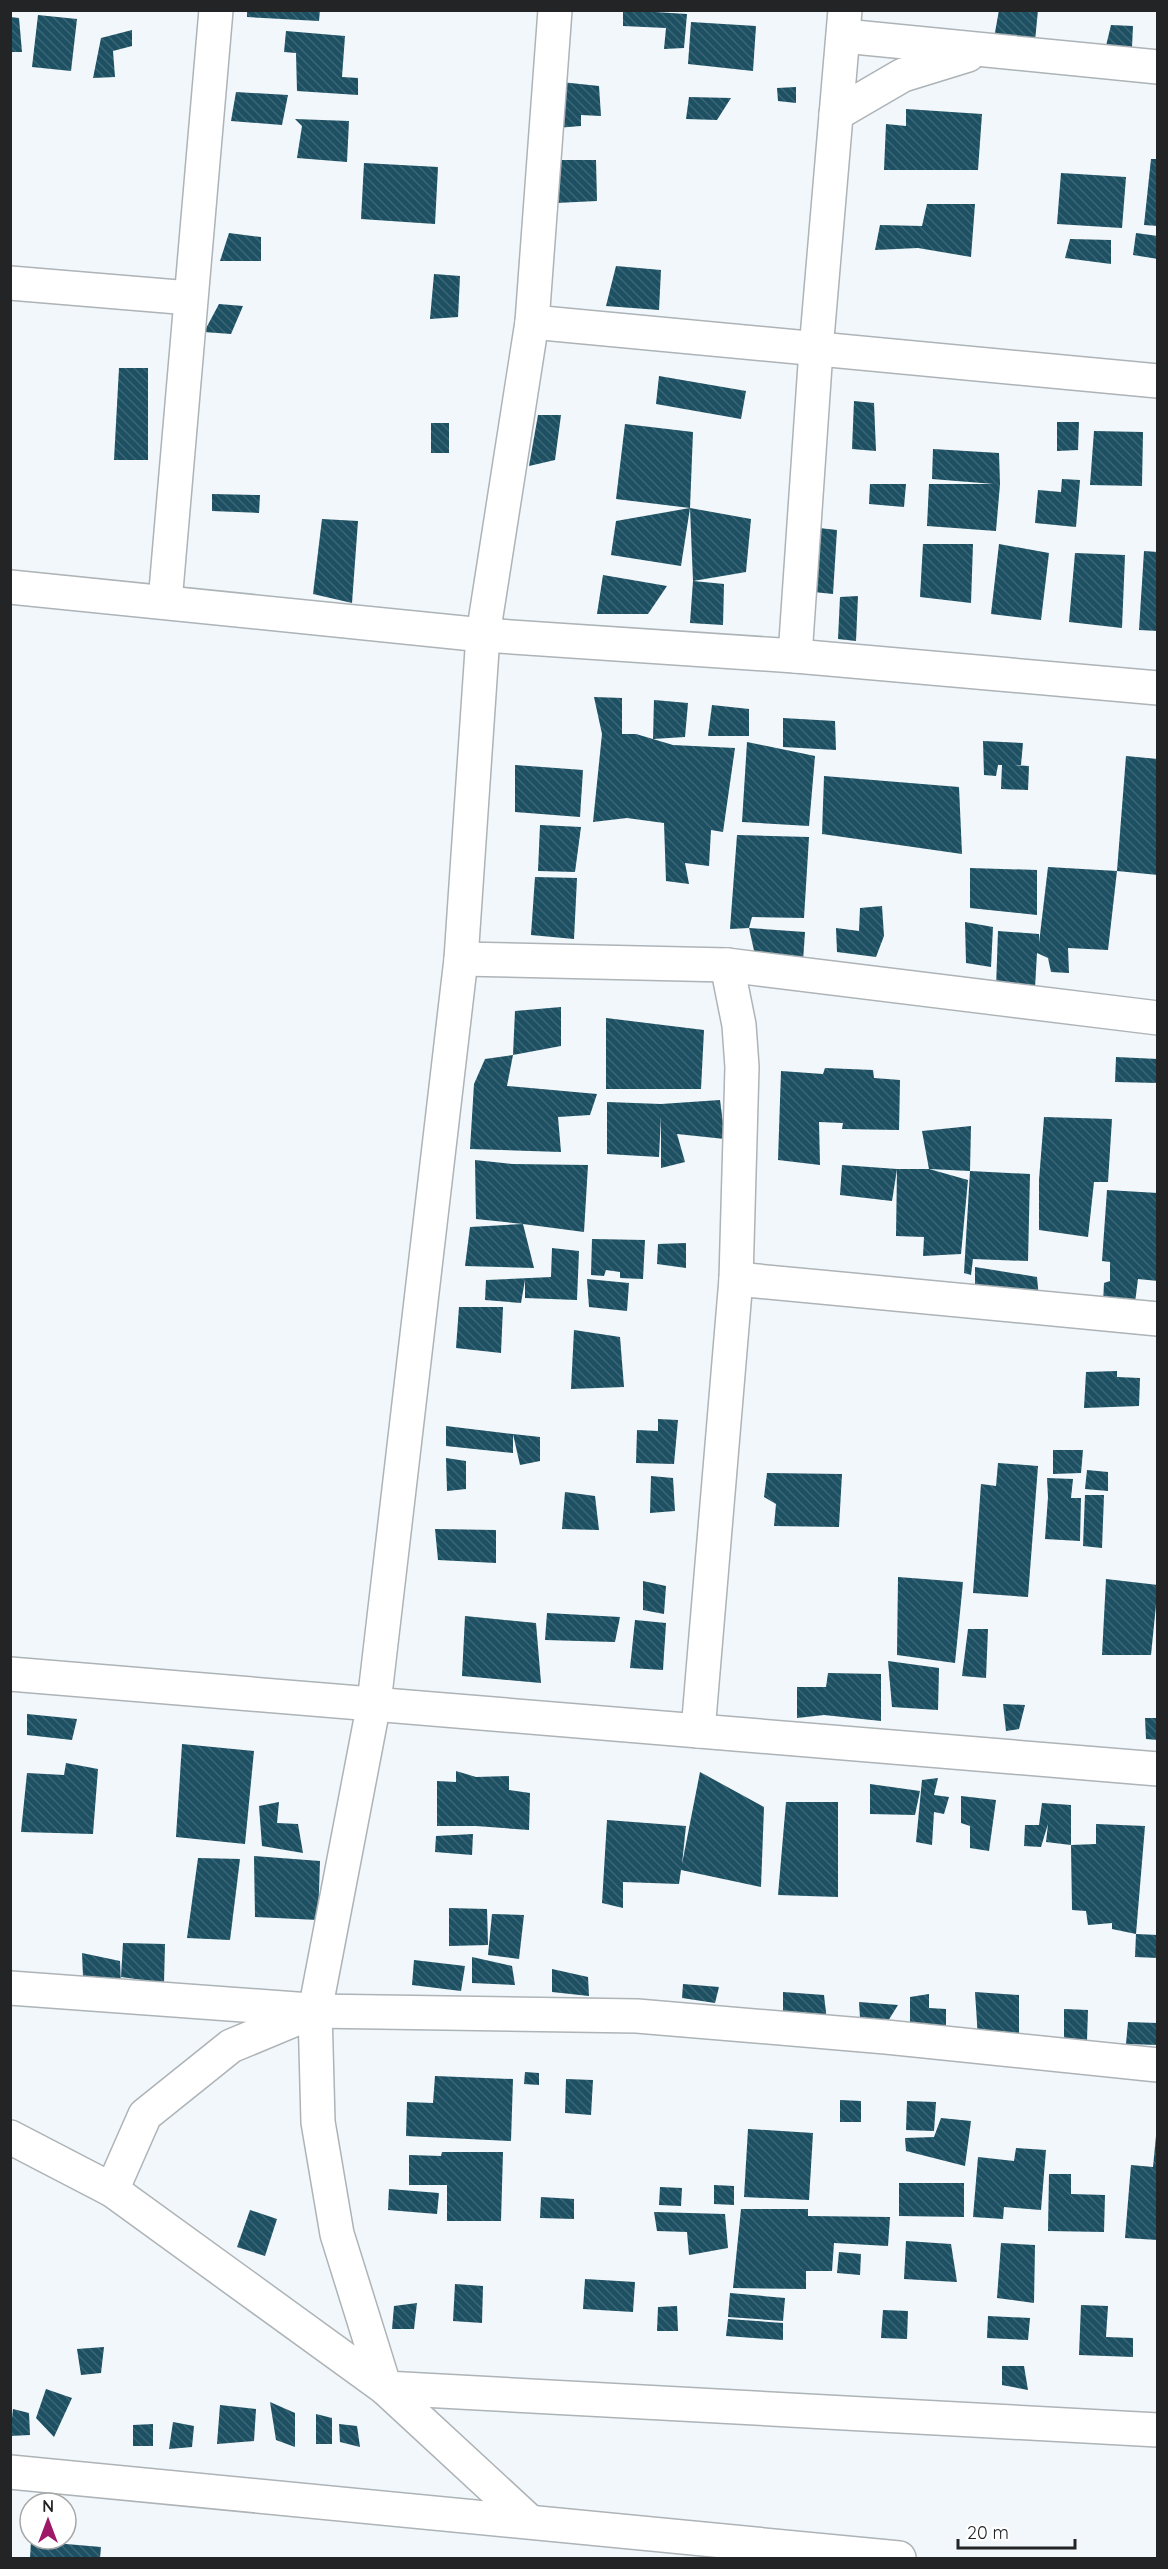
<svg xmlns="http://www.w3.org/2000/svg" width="1168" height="2569" font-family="Quicksand,sans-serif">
  <defs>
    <pattern id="building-back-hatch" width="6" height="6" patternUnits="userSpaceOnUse" patternTransform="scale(1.5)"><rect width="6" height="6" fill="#1d5062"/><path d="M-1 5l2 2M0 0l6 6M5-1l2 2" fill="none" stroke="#3d6674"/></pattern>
  </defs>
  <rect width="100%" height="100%" fill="#f1f7fa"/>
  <g fill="url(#building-back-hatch)">
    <polygon points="247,10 320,10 319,21 247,17"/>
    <polygon points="623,10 687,14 684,48 664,49 666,28 623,26"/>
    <polygon points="999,10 1038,10 1035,41 994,38"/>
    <polygon points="38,15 77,19 71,71 32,67"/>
    <polygon points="10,17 19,18 22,52 10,52"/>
    <polygon points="691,22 756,26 753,71 688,64"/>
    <polygon points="1111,25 1133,26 1132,47 1106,46"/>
    <polygon points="132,30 132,46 113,51 115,77 93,78 101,38"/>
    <polygon points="286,31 345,36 342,77 358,78 358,95 297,91 296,53 284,52"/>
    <polygon points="561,82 599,86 601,116 581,115 581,126 556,128"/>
    <polygon points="796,87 796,103 778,101 777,88"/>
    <polygon points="236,92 288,95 282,125 231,121"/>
    <polygon points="689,97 731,98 717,120 686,119"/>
    <polygon points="906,109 982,114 978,170 884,170 886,124 906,126"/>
    <polygon points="295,119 349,121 347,162 297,158 302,126"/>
    <polygon points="1151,159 1158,159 1158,226 1144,225"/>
    <polygon points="558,160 596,160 597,201 556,203"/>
    <polygon points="364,163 438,167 435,224 361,219"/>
    <polygon points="1061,173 1126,177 1122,228 1057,224"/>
    <polygon points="927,204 975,204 971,257 918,248 875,250 880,225 922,226"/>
    <polygon points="229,233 261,237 261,261 220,261"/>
    <polygon points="1136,233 1158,236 1158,259 1133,255"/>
    <polygon points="1070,239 1111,240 1111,264 1065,258"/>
    <polygon points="616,266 661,270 659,310 606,306"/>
    <polygon points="434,274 460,276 458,317 430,319"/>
    <polygon points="219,304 243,306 231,334 204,332"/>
    <polygon points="119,368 148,368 148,460 114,460"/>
    <polygon points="659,376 746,391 741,419 656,404"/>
    <polygon points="854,401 874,403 876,451 852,449"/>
    <polygon points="538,415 561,415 555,460 529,466"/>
    <polygon points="1057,422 1079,422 1078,450 1057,451"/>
    <rect x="431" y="423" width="18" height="30"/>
    <polygon points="625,424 693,432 690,508 616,499"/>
    <polygon points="1094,431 1143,432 1142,486 1090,485"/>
    <polygon points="933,449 999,453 1000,484 996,531 927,526 929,484 994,484 932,479"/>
    <polygon points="1062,479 1080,480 1076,527 1035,523 1038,490 1061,492"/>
    <polygon points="870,484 906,484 904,507 869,504"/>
    <polygon points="212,494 260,495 259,513 212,511"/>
    <polygon points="690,508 681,566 611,555 616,521"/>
    <polygon points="690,508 751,519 746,572 693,581 724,584 723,625 690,623 693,581"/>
    <polygon points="322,519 358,521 352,603 313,594"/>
    <polygon points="810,527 837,530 833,594 804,591"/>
    <polygon points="923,544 973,544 971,603 920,597"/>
    <polygon points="999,544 1049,553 1041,620 991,614"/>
    <polygon points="1144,551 1158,552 1158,631 1139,630"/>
    <polygon points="1075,553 1125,555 1122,628 1069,622"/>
    <polygon points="603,575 667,586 648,614 597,614"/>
    <polygon points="858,596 856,641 838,639 840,597"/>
    <polygon points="594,697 622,698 622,734 636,734 673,745 735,748 723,832 711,830 709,866 685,863 689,884 666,881 664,823 627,818 593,822 602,734"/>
    <polygon points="654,700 688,703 685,737 653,739"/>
    <polygon points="712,705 749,709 749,736 708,736"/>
    <polygon points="783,718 835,721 836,750 783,747"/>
    <polygon points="983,741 1023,743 1021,765 1014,765 1029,766 1028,790 1001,789 1002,765 998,765 996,776 984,775"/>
    <polygon points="747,742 815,756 809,826 742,822"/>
    <polygon points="1126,756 1158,759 1158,875 1117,871"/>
    <polygon points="515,765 583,770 580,817 515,812"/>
    <polygon points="824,776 959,787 962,854 822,834"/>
    <polygon points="540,825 581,827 575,872 538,871"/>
    <polygon points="737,835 809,837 804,918 752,917 749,928 730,929"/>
    <polygon points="1048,867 1117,871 1108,950 1068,948 1069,973 1051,972 1048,958 1037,953 1035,988 996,988 998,931 1039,934 1039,943"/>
    <polygon points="970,868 1037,870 1037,915 970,908"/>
    <polygon points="535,877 577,878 574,939 531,935"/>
    <polygon points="882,906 884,936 876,957 837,952 836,928 859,931 860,908"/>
    <polygon points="965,922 993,927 991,967 966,963"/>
    <polygon points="749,928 805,932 803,961 755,955"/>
    <polygon points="561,1007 561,1046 513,1055 515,1011"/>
    <polygon points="606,1018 704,1030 701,1089 606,1089"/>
    <polygon points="513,1055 507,1086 597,1094 590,1115 558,1117 561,1152 470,1149 474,1084 485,1059"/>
    <polygon points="1116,1057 1158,1059 1158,1083 1115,1082"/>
    <polygon points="825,1068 873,1070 874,1078 900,1080 899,1130 842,1129 843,1123 819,1122 820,1165 778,1160 781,1071 823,1074"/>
    <polygon points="720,1100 725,1139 677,1134 685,1162 661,1168 661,1116 659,1157 607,1154 607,1102 661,1104"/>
    <polygon points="1044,1117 1112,1119 1108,1182 1094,1182 1088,1237 1039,1230 1039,1180"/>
    <polygon points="971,1126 970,1171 929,1169 968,1180 961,1254 923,1256 924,1237 896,1236 897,1169 929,1169 922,1131"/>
    <polygon points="475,1160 512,1164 588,1165 584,1232 523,1224 534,1268 465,1266 470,1227 523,1224 476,1219"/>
    <polygon points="842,1165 897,1169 892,1201 840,1195"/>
    <polygon points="970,1171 1030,1174 1028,1261 973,1259 971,1275 964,1273"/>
    <polygon points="1107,1190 1158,1193 1158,1281 1138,1279 1135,1303 1103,1303 1104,1283 1110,1281 1110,1262 1102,1261"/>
    <polygon points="592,1239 645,1240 643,1279 620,1278 620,1272 606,1270 604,1276 591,1275"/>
    <polygon points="686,1243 686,1268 657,1264 658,1244"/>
    <polygon points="552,1248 579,1251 577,1300 525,1298 525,1280 521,1303 485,1300 486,1280 551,1277"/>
    <polygon points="975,1267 1037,1277 1039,1299 975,1292"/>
    <polygon points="587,1279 629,1283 627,1311 589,1307"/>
    <polygon points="459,1307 503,1307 501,1353 456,1348"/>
    <polygon points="574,1330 620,1337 624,1387 571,1389"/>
    <polygon points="1117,1371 1117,1377 1140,1378 1139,1406 1084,1408 1086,1372"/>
    <polygon points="658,1419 678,1420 674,1464 636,1463 637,1430 658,1431"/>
    <polygon points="446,1426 513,1434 513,1453 446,1446"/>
    <polygon points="513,1434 540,1437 540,1461 520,1465"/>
    <polygon points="1053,1450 1083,1450 1081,1473 1053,1474"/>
    <polygon points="446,1458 466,1461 466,1489 447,1491"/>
    <polygon points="998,1463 1038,1466 1028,1597 973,1593 981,1484 996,1486"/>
    <polygon points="1087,1470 1108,1472 1108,1491 1085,1489"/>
    <polygon points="767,1473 842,1474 839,1527 774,1526 776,1504 764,1497"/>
    <polygon points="651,1476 673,1478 675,1511 650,1513"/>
    <polygon points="1047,1478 1073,1479 1071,1498 1081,1498 1080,1541 1045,1539 1048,1497"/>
    <polygon points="565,1492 595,1496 599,1530 562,1529"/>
    <polygon points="1085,1495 1104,1495 1102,1548 1083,1546"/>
    <polygon points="435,1529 496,1530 496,1563 438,1560"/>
    <polygon points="898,1577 963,1582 955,1663 897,1655"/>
    <polygon points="1106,1579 1158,1585 1151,1655 1102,1655"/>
    <polygon points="643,1581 666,1586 664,1614 643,1610"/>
    <polygon points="547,1613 620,1617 615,1642 545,1640"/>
    <polygon points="465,1616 536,1623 541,1683 462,1676"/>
    <polygon points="635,1620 666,1623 663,1670 630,1668"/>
    <polygon points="968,1629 988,1629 986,1678 962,1676"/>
    <polygon points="888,1661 939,1668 938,1710 892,1707"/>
    <polygon points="828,1673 881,1674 881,1721 824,1715 797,1718 797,1687 826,1687"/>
    <polygon points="1003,1704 1025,1705 1019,1729 1006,1731"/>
    <polygon points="27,1714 77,1719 72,1740 27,1735"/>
    <polygon points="1145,1718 1158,1718 1158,1740 1146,1739"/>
    <polygon points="182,1744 254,1751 245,1844 176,1837"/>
    <polygon points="66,1763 98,1769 93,1834 21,1832 27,1773 64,1775"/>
    <polygon points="456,1771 476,1777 509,1776 509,1790 530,1793 529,1830 476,1826 437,1826 437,1781 456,1782"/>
    <polygon points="700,1772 764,1807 761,1887 681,1870 679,1884 623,1882 623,1908 602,1903 607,1820 686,1826 682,1864"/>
    <polygon points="938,1778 934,1795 949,1797 944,1814 934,1812 932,1845 916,1842 922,1780"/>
    <polygon points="870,1784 920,1791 915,1815 870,1814"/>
    <polygon points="961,1796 996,1800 989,1851 970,1848 970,1826 961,1823"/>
    <polygon points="279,1802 277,1823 298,1824 303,1853 262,1846 259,1806"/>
    <polygon points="786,1802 838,1802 838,1897 778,1895"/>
    <polygon points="1042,1803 1071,1805 1071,1845 1096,1844 1096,1824 1145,1826 1136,1934 1112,1929 1112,1923 1088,1925 1086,1911 1072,1910 1071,1845 1046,1842 1048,1824 1041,1847 1024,1846 1025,1825 1039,1825"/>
    <polygon points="473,1834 472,1855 435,1852 436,1836"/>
    <polygon points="254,1856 320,1861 318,1920 255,1917"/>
    <polygon points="198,1858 240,1859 230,1940 187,1938"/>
    <polygon points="449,1908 487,1909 488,1945 449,1946"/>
    <polygon points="492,1914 524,1915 519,1959 488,1955"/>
    <polygon points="1136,1934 1158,1935 1158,1958 1135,1957"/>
    <polygon points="123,1943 165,1944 164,1983 121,1977"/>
    <polygon points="82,1953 120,1961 121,1986 83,1976"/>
    <polygon points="472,1957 512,1966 515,1985 472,1983"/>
    <polygon points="414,1960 465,1966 461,1991 412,1985"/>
    <polygon points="552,1969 588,1977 589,1996 552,1992"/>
    <polygon points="683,1984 719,1987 715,2003 682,1998"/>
    <polygon points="783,1992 824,1995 827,2021 783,2016"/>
    <polygon points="975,1992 1019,1995 1019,2037 978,2038"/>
    <polygon points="929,1994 929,2008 946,2009 946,2029 910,2027 910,1997"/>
    <polygon points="859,2002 898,2005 888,2021 860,2018"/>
    <polygon points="1064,2009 1088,2010 1087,2040 1064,2039"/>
    <polygon points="1128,2022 1158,2023 1158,2045 1126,2044"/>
    <polygon points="525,2072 539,2073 539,2085 524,2084"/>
    <polygon points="435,2076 513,2079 511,2141 406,2136 407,2102 433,2103"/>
    <polygon points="566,2079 593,2080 591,2115 565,2113"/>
    <polygon points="840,2100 861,2101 861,2122 840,2122"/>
    <polygon points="907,2101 936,2102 934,2131 906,2130"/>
    <polygon points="941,2118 971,2121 965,2166 906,2151 905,2138 934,2137"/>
    <polygon points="748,2129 813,2133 809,2200 744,2197"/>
    <polygon points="1156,2136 1158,2240 1125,2238 1131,2165 1153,2167"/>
    <polygon points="1016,2148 1046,2150 1041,2210 1004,2207 1003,2219 973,2217 978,2157 1014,2161"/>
    <polygon points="442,2152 503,2152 501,2221 447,2221 447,2185 409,2185 409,2155 441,2156"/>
    <polygon points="1049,2174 1071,2174 1071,2194 1105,2195 1104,2232 1048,2231"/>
    <polygon points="899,2183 964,2183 964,2217 899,2216"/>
    <polygon points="714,2185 734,2186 734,2205 714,2204"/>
    <polygon points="660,2187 682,2188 681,2206 659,2205"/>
    <polygon points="389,2189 439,2193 437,2214 388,2210"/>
    <polygon points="541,2197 574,2199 574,2219 540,2218"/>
    <polygon points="741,2209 808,2209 808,2216 890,2217 888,2246 834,2243 832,2271 806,2271 806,2289 733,2288"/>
    <polygon points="250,2210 277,2219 265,2256 237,2247"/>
    <polygon points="654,2212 725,2214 728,2248 689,2255 687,2232 657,2231"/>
    <polygon points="906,2241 951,2244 957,2282 904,2279"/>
    <polygon points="1001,2243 1035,2245 1034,2303 997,2298"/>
    <polygon points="839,2252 861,2254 860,2275 837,2273"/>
    <polygon points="585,2279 635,2282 633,2312 583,2309"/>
    <polygon points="455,2284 483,2286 482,2323 453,2321"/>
    <polygon points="730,2293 785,2298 783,2321 728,2317"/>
    <polygon points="417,2303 414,2329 392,2329 394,2306"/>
    <polygon points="1081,2305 1108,2306 1106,2337 1133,2338 1133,2357 1079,2355"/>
    <polygon points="677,2306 678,2331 657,2331 658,2307"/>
    <polygon points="883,2310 908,2311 907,2339 881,2338"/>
    <polygon points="988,2316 1030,2318 1028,2340 987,2338"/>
    <polygon points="728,2319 783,2323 783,2340 726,2336"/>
    <polygon points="104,2347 101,2373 81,2375 77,2349"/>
    <polygon points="1002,2366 1024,2366 1028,2390 1002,2385"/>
    <polygon points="46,2389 72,2398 54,2437 36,2418"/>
    <polygon points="270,2402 295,2413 295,2447 276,2440"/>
    <polygon points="220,2405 256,2409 254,2441 217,2444"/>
    <polygon points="13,2409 29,2413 30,2435 10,2436"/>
    <polygon points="316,2414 332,2418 332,2444 316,2444"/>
    <polygon points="173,2422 194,2426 192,2447 169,2449"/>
    <polygon points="153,2424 153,2446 133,2446 133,2425"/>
    <polygon points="339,2424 357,2426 360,2447 340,2442"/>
    <polygon points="31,2541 101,2547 100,2558 30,2558"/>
  </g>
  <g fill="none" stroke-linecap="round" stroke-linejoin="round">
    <defs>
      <g id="minor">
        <polyline points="555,10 532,322 483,635 461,959 374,1703 315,2011 318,2122 337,2234 385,2388 1158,2430"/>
        <polyline points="844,36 1158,67"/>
        <polyline points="836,114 903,75 968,55"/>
        <polyline points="10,283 190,298"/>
        <polyline points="532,322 1158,381"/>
        <polyline points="10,587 483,635 795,656 1158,688"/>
        <polyline points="165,602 216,10"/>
        <polyline points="795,656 816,350 845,10"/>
        <polyline points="461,959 727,965 1158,1018"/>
        <polyline points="736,1279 1158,1319"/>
        <polyline points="10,1674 1158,1769"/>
        <polyline points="698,1731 736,1279 742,1067 739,1025 727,965"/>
        <polyline points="10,1988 310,2010"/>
        <polyline points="10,2137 112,2190 145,2115 231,2046 315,2011 637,2016 886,2037 1158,2065"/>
        <polyline points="112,2190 385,2388 529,2521"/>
        <polyline points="10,2472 899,2558"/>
      </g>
    </defs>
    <use href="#minor" stroke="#adb3b6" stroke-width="36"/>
    <use href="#minor" stroke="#fff" stroke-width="33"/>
  </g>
  <rect width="1168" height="2569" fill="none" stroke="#222425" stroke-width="24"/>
  <g transform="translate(48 2521)"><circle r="28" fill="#ffffff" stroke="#a7a7a8" stroke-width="1.5"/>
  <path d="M0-4.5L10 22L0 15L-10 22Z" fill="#9e1867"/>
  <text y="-9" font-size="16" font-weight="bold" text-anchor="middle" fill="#222425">N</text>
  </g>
  <path d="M958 2539v9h117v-9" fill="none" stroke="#222425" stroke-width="3"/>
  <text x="967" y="2539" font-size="18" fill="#222425" stroke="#ffffff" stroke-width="4.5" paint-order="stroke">20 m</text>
</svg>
